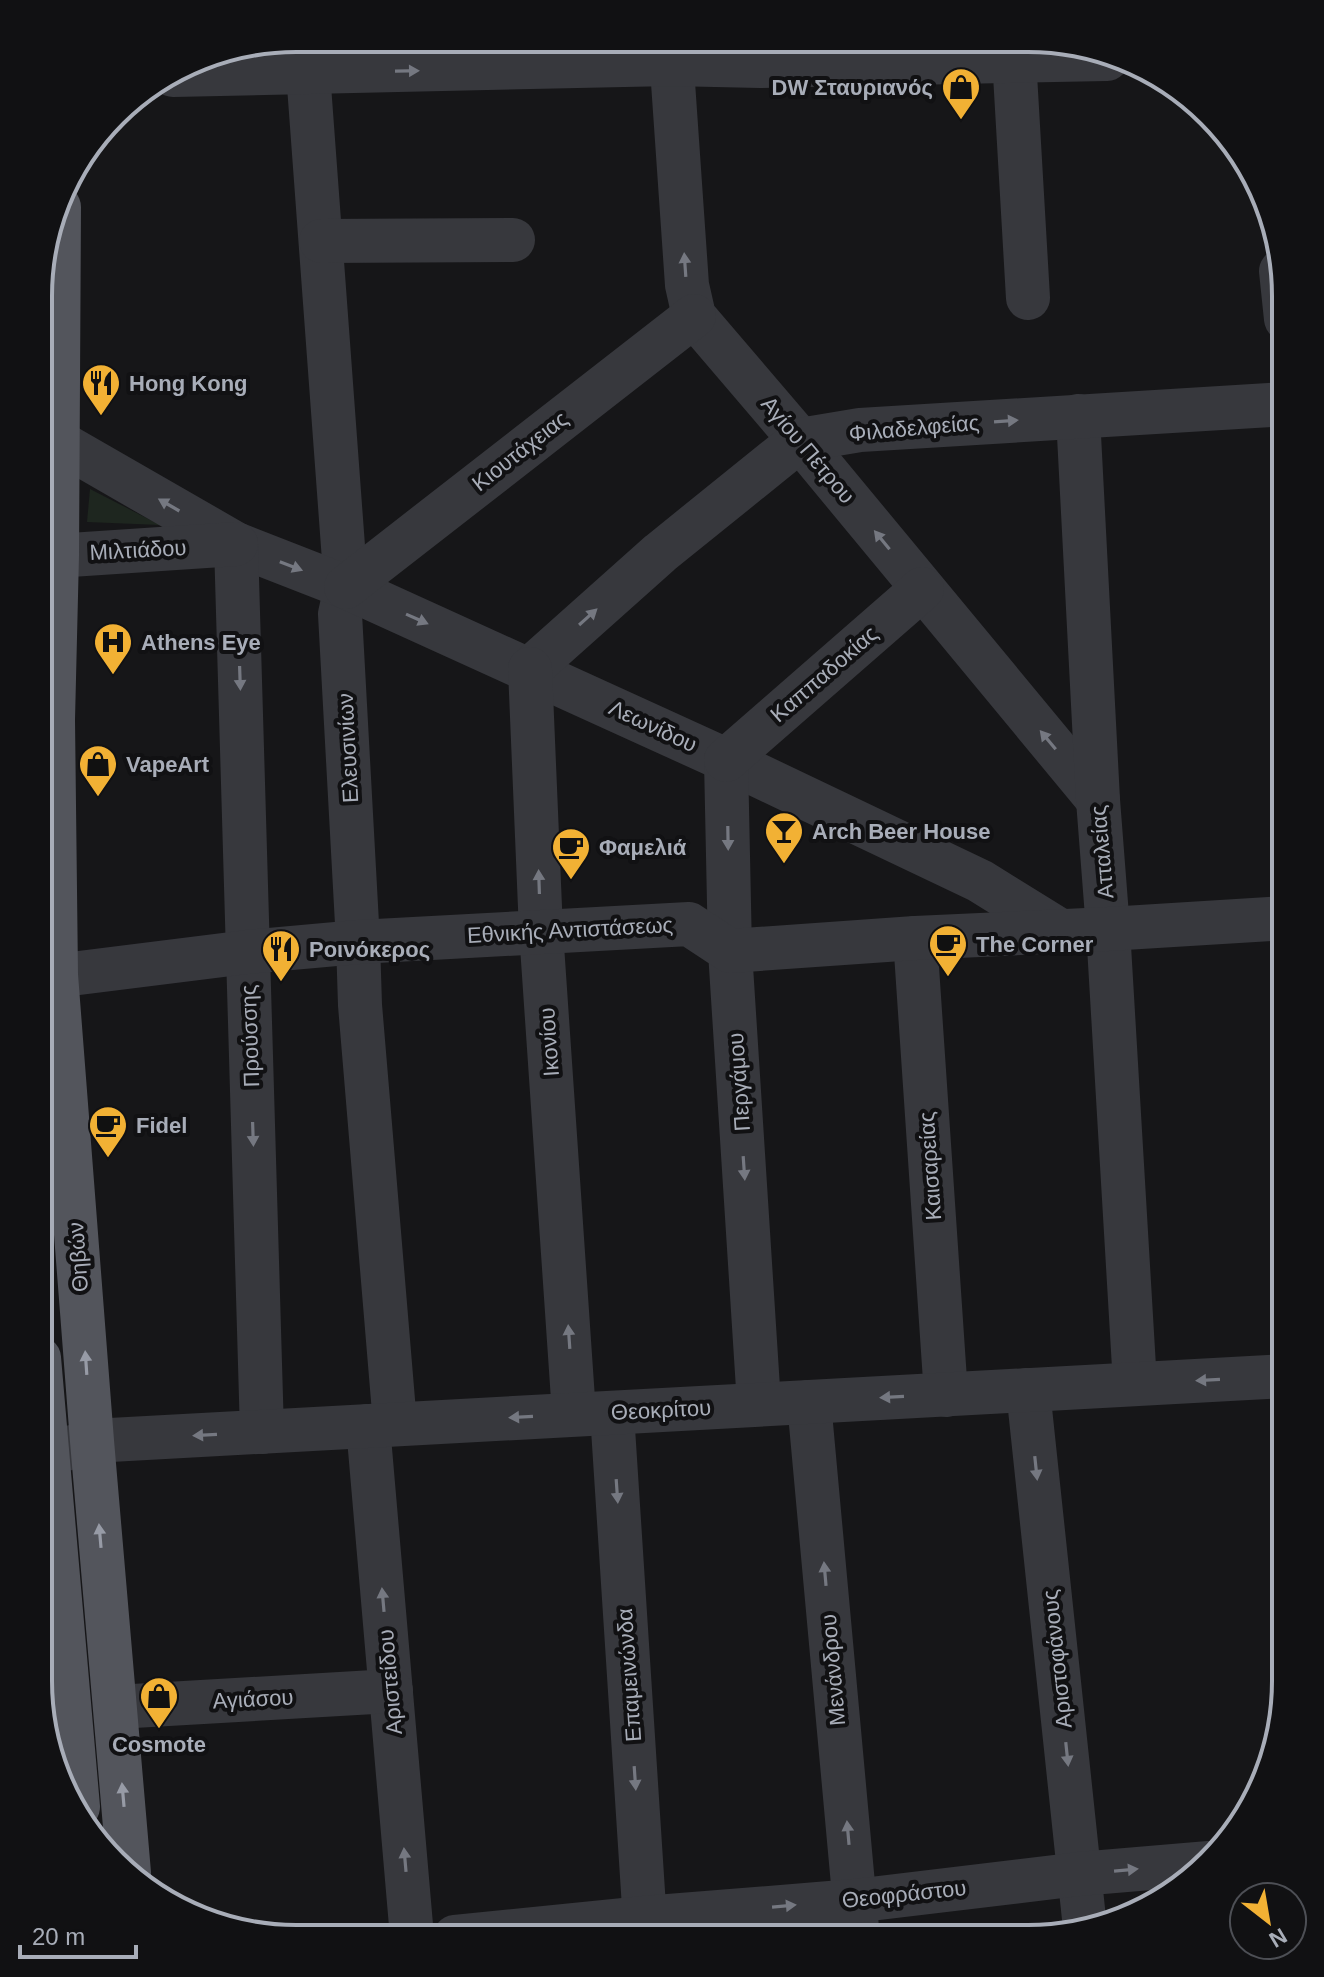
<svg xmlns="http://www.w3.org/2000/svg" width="1324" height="1977" font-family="Helvetica,sans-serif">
  <rect width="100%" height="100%" fill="#161618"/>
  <polygon fill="#1e261f" points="90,489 160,525 87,522"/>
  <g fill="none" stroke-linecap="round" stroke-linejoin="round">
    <g stroke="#37383d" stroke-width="44">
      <polyline points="670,39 687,285 694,316 800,440 1098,800"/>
      <polyline points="1013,40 1028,298"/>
      <polyline points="308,72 346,587 340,614 358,942 360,1005 395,1424"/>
      <polyline points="173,75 671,64 760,66 1107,59"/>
      <polyline points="321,241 513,240"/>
      <polyline points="1281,271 1286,319"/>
      <polyline points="1078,416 1098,800 1108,929 1135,1384"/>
      <polyline points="57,441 236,544 346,587 726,760 980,881 1059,930"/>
      <polyline points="236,544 262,1432"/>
      <polyline points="40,557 236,544"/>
      <polyline points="346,587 694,316"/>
      <polyline points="530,669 660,553 800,440 860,430 1286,404"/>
      <polyline points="530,669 541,931 574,1414"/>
      <polyline points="726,760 730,951 759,1404"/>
      <polyline points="726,760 922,589"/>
      <polyline points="915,938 946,1395"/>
      <polyline points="39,978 247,952 358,942 689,924 730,951 915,938 1108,929 1286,918"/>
      <polyline points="1028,1390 1085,1928"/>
      <polyline points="809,1402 858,1939"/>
      <polyline points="612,1413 646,1938"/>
      <polyline points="368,1426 412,1937"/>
      <polyline points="38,1456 46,1455 92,1441 1286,1376"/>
      <polyline points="116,1707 391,1691"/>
      <polyline points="455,1937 644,1918 854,1901 1079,1874 1209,1863"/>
    </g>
    <g stroke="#53555c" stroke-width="44">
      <polyline points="59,207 57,555 53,720 56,975 92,1441 129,1873"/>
      <polyline points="39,1358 78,1807"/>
    </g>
  </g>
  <defs><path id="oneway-solid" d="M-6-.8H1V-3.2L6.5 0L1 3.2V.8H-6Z" transform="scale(2)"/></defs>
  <g fill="#757881">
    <use href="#oneway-solid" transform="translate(407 71) rotate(-1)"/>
    <use href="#oneway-solid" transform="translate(685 265) rotate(-94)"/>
    <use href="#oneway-solid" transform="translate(1006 421) rotate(-4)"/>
    <use href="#oneway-solid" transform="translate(169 505) rotate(-150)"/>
    <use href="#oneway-solid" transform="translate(882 540) rotate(-129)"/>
    <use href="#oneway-solid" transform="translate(291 566) rotate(21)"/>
    <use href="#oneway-solid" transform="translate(588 617) rotate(-42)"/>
    <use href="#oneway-solid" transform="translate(417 619) rotate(24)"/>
    <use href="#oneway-solid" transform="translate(240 678) rotate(88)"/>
    <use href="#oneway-solid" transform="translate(1048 740) rotate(-130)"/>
    <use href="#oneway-solid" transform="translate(728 838) rotate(89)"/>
    <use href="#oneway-solid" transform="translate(539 882) rotate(-92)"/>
    <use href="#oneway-solid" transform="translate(253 1134) rotate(88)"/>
    <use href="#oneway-solid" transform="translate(744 1168) rotate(86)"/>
    <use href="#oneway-solid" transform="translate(569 1337) rotate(-94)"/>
    <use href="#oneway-solid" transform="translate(1208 1380) rotate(177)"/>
    <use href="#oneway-solid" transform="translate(892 1397) rotate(177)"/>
    <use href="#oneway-solid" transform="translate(521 1417) rotate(177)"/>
    <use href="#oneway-solid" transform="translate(205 1435) rotate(177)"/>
    <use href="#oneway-solid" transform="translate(1036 1468) rotate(84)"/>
    <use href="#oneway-solid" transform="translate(617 1491) rotate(86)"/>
    <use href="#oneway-solid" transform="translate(825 1574) rotate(-95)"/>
    <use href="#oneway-solid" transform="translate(383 1600) rotate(-95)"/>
    <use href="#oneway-solid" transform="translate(1067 1754) rotate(84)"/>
    <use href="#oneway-solid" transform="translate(635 1778) rotate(86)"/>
    <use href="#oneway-solid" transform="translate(848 1833) rotate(-95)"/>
    <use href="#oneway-solid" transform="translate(405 1860) rotate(-95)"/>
    <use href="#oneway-solid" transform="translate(1126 1870) rotate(-5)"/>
    <use href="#oneway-solid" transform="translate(784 1906) rotate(-5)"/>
  </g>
  <g fill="#979ba6">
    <use href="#oneway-solid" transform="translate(86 1363) rotate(-94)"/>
    <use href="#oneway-solid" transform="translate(100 1536) rotate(-95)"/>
    <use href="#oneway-solid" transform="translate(123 1795) rotate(-95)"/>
  </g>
  <defs>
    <symbol id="shop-pin" viewBox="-11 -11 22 30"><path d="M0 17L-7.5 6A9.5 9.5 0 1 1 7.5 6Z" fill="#f2b134" stroke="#111113"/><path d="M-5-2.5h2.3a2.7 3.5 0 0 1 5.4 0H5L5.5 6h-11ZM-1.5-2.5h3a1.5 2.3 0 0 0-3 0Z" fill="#111"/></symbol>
    <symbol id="restaurant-pin" viewBox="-11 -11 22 30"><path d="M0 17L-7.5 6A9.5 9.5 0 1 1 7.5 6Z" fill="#f2b134" stroke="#111113"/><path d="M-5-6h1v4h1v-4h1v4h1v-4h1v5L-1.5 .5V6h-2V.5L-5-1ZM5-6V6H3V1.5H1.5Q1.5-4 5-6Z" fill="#111"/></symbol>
    <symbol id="hospital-pin" viewBox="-11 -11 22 30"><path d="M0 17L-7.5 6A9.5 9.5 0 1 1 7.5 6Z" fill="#f2b134" stroke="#111113"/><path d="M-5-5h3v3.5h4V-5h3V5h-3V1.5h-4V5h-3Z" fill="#111"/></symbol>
    <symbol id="bar-pin" viewBox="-11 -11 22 30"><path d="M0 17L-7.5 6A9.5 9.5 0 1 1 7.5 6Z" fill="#f2b134" stroke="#111113"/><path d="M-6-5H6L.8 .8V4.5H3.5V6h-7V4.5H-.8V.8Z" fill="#111"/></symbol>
    <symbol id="cafe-pin" viewBox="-11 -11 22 30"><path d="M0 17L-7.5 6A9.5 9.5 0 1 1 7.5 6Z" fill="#f2b134" stroke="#111113"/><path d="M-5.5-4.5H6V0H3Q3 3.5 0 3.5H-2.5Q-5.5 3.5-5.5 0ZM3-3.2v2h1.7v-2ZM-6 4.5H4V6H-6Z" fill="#111"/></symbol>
  </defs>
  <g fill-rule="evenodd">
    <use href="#shop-pin" x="939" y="65" width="44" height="60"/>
    <use href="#restaurant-pin" x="79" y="361" width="44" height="60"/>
    <use href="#hospital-pin" x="91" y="620" width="44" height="60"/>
    <use href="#shop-pin" x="76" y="742" width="44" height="60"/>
    <use href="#bar-pin" x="762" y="809" width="44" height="60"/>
    <use href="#cafe-pin" x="549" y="825" width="44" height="60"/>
    <use href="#cafe-pin" x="926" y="922" width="44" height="60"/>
    <use href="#restaurant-pin" x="259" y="927" width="44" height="60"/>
    <use href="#cafe-pin" x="86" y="1103" width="44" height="60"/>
    <use href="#shop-pin" x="137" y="1674" width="44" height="60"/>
  </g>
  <g text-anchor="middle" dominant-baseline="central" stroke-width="8" stroke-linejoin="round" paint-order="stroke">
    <g font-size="22" font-weight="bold" fill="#a8adb8" stroke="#111113" text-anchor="start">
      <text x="933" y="87" text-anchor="end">DW Σταυριανός</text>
      <text x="129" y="383">Hong Kong</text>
      <text x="141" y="642">Athens Eye</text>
      <text x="126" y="764">VapeArt</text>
      <text x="812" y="831">Arch Beer House</text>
      <text x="599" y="847">Φαμελιά</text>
      <text x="976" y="944">The Corner</text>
      <text x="309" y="949">Ροινόκερος</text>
      <text x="136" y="1125">Fidel</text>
      <text x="159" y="1744" text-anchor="middle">Cosmote</text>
    </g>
    <g font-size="22" fill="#a8adb8" stroke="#111113">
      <text transform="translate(914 428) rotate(-5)">Φιλαδελφείας</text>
      <text transform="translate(808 450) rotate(50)">Αγίου Πέτρου</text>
      <text transform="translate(520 451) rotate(-38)">Κιουτάχειας</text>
      <text transform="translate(138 550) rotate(-3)">Μιλτιάδου</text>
      <text transform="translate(824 674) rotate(-41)">Καππαδοκίας</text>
      <text transform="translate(653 726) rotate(25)">Λεωνίδου</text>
      <text transform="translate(348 748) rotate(-93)">Ελευσινίων</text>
      <text transform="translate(1102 852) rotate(-95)">Ατταλείας</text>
      <text transform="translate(570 930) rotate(-3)">Εθνικής Αντιστάσεως</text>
      <text transform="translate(250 1036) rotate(-92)">Προύσσης</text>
      <text transform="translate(549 1042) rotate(-94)">Ικονίου</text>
      <text transform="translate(739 1082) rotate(-94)">Περγάμου</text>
      <text transform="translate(930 1166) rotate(-94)">Καισαρείας</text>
      <text transform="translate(78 1257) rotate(-94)">Θηβών</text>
      <text transform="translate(661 1410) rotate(-3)">Θεοκρίτου</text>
      <text transform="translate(1057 1659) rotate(-96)">Αριστοφάνους</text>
      <text transform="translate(833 1670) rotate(-95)">Μενάνδρου</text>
      <text transform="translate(629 1675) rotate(-94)">Επαμεινώνδα</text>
      <text transform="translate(390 1682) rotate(-95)">Αριστείδου</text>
      <text transform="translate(253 1699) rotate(-3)">Αγιάσου</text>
      <text transform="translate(904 1894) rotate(-6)">Θεοφράστου</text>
    </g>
  </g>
  <path d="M0 0H1324V1977H0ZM296 52H1028A244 244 0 0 1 1272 296V1681A244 244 0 0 1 1028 1925H296A244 244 0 0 1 52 1681V296A244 244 0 0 1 296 52Z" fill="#111113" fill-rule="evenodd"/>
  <path fill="none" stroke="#a8adb8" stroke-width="4" d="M296 52H1028A244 244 0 0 1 1272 296V1681A244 244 0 0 1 1028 1925H296A244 244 0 0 1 52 1681V296A244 244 0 0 1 296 52Z"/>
  <g transform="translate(1268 1921) rotate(149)"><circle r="38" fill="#111113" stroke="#4d4f55" stroke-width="2"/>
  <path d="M0-6L14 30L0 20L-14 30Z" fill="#f2b134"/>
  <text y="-12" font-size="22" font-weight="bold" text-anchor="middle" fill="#a8adb8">N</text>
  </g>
  <path d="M20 1945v12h116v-12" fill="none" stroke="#a8adb8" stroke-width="4"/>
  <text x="32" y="1945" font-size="24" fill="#a8adb8" stroke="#111113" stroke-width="6" paint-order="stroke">20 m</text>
</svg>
